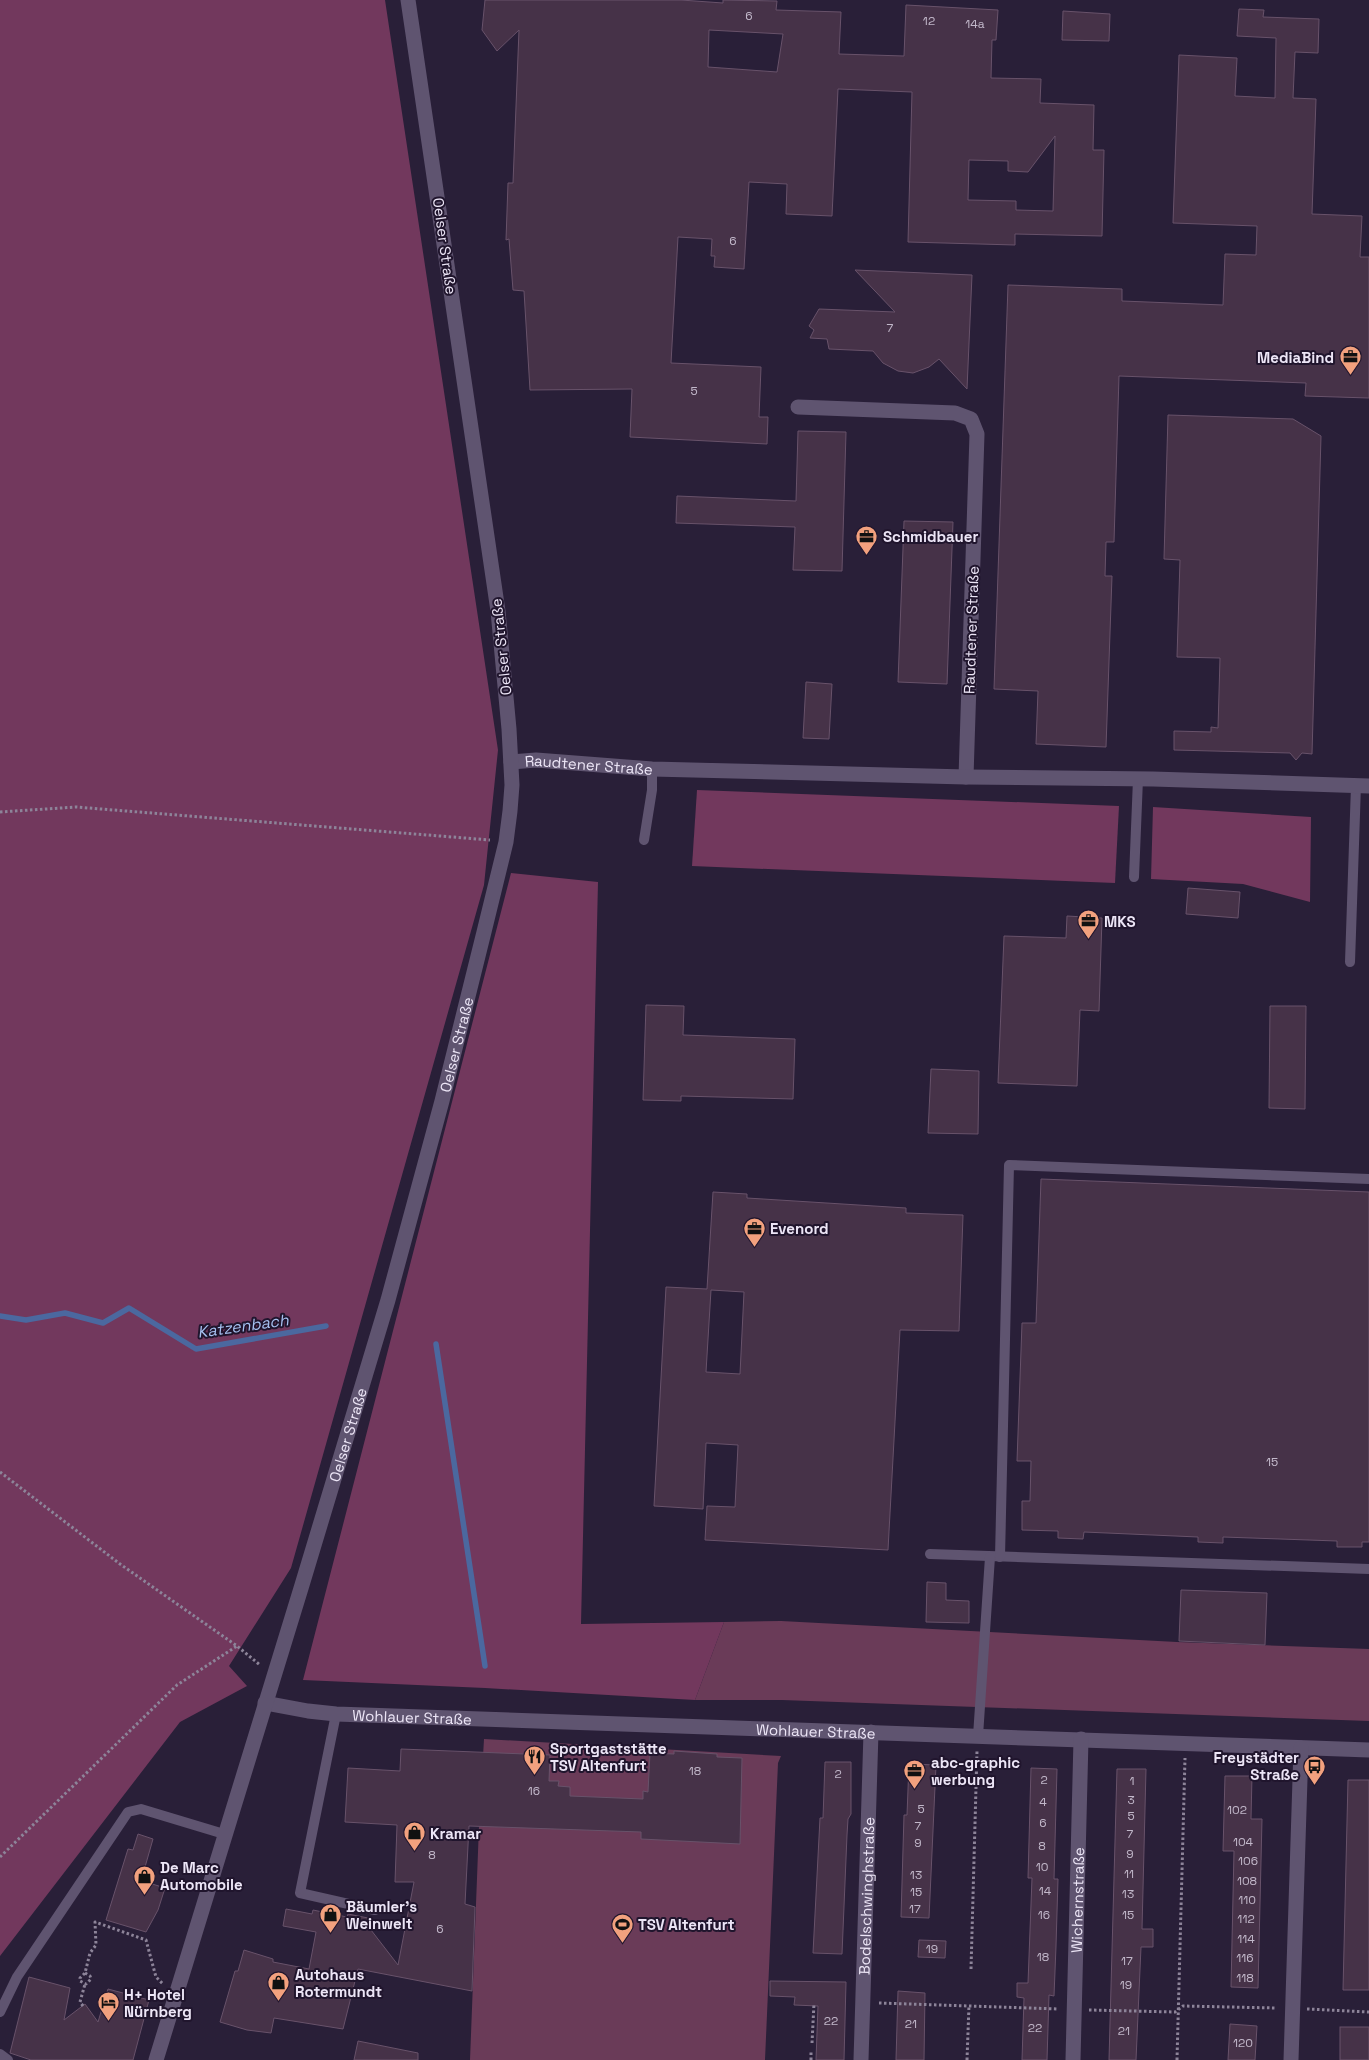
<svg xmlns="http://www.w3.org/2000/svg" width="1369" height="2060" font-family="'Space Grotesk',sans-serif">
  <rect width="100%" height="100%" fill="#291f38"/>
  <g fill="#6a3b58">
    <polygon points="781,1621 1177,1642 1369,1649 1369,1721 782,1700 695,1700 724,1622"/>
    <polygon points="484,1739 781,1756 778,1763 765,2060 470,2060 479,1826"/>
  </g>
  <g fill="#72385d">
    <polygon points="0,0 385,0 498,750 484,885 291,1568 229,1666 247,1686 180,1722 0,1956"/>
    <polygon points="697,790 1119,806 1115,883 692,866"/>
    <polygon points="1153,807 1311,817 1310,902 1243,884 1151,879"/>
    <polygon points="511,873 598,882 581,1624 724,1622 695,1700 485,1688 303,1680"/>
  </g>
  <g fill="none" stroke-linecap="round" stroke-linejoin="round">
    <g stroke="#4b689f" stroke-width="5.5">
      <polyline points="0,1316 26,1320 65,1313 103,1323 129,1308 196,1349 326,1326"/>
      <polyline points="436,1344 485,1666"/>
    </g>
  </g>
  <g fill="#463248" stroke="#68526a" fill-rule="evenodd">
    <path d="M485,0H681L723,3V0L777,1L776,10L841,12L839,54L904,56L906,5L998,10L996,40H992L991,78L1041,79L1040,103L1094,105L1093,150H1104L1102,236L1015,234V245L908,242L912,92L838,89L832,216L786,214L787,184L749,182L744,269L714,267L715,256H711L712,239L678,237L671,363L761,367L759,417H768L767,444L630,437L632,389L530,390L524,291L513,290L509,239L506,240L508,183H513L519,30L497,51L482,30ZM709,30L783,34L777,72L708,67ZM1055,136L1053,211L1016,210V201L968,200L969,160L1008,161V171L1028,172Z"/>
    <polygon points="1239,9 1264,10 1263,17 1319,19 1318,53 1295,52 1293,98 1316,99 1312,214 1362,216 1360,257 1369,257 1369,398 1305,396 1306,383 1119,376 1114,542 1106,542 1105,576 1112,576 1106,747 1036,744 1038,691 994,689 1008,285 1122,289 1122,301 1223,305 1225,254 1256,255 1257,226 1173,223 1179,55 1237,58 1235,96 1275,98 1276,38 1237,36"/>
    <polygon points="1063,11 1110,14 1109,41 1062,40"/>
    <polygon points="855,270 972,275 967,389 939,359 929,367 913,373 898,371 883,363 873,351 829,349 827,339 810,338 814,330 809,326 819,309 895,312"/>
    <polygon points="1168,415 1293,419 1321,436 1312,754 1302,753 1296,760 1290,753 1174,750 1174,731 1211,732 1211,727 1218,728 1220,658 1177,657 1180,560 1164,559"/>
    <polygon points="798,431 846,432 842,571 793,570 795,527 676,523 677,496 796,501"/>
    <polygon points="904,521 953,522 947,684 898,682"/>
    <polygon points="806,682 832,684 829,739 803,738"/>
    <polygon points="1188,888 1240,892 1238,918 1186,914"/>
    <polygon points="1067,916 1102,918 1099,1011 1080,1010 1077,1086 998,1083 1004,936 1066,938"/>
    <polygon points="646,1005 684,1006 683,1035 795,1039 793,1099 681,1096 681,1101 643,1100"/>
    <polygon points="1270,1006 1306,1006 1305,1109 1269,1108"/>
    <polygon points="931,1069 979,1071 978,1134 928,1133"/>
    <polygon points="1041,1179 1369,1192 1369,1542 1362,1542 1362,1547 1337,1547 1337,1541 1223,1537 1223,1543 1198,1542 1198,1537 1084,1532 1083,1539 1058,1538 1058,1531 1022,1530 1022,1501 1030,1501 1031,1461 1017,1461 1022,1323 1036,1323"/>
    <path d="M713,1192L747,1194V1198L906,1208V1213L963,1215L959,1331L900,1330L888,1550L705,1540L707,1506L735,1507L738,1445L706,1443L703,1509L654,1506L666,1287L707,1289ZM711,1290L744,1292L740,1374L706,1372Z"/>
    <polygon points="927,1582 946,1583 946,1600 969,1601 969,1623 926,1622"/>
    <polygon points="1181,1590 1267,1593 1265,1645 1179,1641"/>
    <polygon points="401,1749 550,1755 549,1781 559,1781 558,1786 570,1787 570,1796 643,1799 643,1791 648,1792 650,1753 674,1754 674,1751 717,1754 717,1757 742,1758 740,1844 641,1839 641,1832 469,1826 465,1904 475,1907 472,1991 358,1969 343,2029 274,2018 271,2033 247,2030 220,2022 235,1971 238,1971 244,1950 273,1959 273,1962 309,1969 316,1932 283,1926 286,1909 312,1914 313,1910 347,1917 348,1914 373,1919 371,1930 398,1965 414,1882 395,1882 397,1825 345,1822 348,1768 400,1771"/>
    <polygon points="825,1762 851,1762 851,1814 848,1819 847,1835 842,1954 813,1953 820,1818 823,1818"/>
    <polygon points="909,1764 936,1765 929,1918 901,1917 904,1815 907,1815"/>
    <polygon points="1031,1768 1057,1769 1054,1879 1058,1879 1056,1946 1054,1996 1049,1995 1047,2060 1022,2060 1024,1998 1017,1997 1017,1983 1028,1983 1032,1878 1028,1878"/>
    <polygon points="1117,1769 1146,1769 1142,1929 1153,1929 1153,1947 1141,1947 1136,2060 1109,2060"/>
    <polygon points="1225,1776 1252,1776 1251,1819 1262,1819 1258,1988 1231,1987 1234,1851 1223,1851"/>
    <polygon points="1348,1780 1369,1780 1369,1990 1343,1990"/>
    <polygon points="138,1834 153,1839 145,1867 150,1868 146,1882 165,1888 158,1910 146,1932 106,1920 128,1849 133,1850"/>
    <polygon points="919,1940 946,1941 945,1958 918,1957"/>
    <polygon points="29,1977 70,1988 64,2020 85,2004 98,2022 108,1989 149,2000 133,2060 31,2060 10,2053"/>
    <polygon points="770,1981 846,1982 844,2060 816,2060 818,2006 794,2005 795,1997 770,1996"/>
    <polygon points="898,1991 925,1993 924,2060 896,2060"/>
    <polygon points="1230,2024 1257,2026 1255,2060 1228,2060"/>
    <rect x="1340" y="2027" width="29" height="33"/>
    <polygon points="358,2041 418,2053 418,2060 354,2060"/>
  </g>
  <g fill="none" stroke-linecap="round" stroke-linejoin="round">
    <g stroke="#8d8499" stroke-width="3" stroke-dasharray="2.5 2.5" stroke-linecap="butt">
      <polyline points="0,812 76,807 490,840"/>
      <polyline points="0,1472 120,1564 237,1646 260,1665"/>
      <polyline points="0,1857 177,1685 237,1646"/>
      <polyline points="971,1969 977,1751"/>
      <polyline points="85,1973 90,1976 91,1979 86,1984 80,1981 80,1978 85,1973 90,1953 96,1945 95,1922 146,1940 156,1977 163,1984"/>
      <polyline points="879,2003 1058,2009"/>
      <polyline points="83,2006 80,2002 85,1984"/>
      <polyline points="1307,2009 1369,2012"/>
      <polyline points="1089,2010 1175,2012 1183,2006 1276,2008"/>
      <polyline points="812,2043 814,2003"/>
      <polyline points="811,2060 811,2052"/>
      <polyline points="967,2060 969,2005"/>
      <polyline points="1177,2060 1185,1758"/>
    </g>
    <g stroke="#5f5470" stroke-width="10">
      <polyline points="644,840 652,790 652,769"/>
      <polyline points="1134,877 1138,779"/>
      <polyline points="1350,962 1356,785"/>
      <polyline points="930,1554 1369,1569"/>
      <polyline points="1000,1557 1009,1165 1369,1179"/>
      <polyline points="336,1714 300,1893 375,1910"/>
      <polyline points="978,1736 990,1557"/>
      <polyline points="0,2012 17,1977 128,1812 141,1809 224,1834"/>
      <polyline points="0,2054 8,2060"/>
    </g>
    <g stroke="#5f5470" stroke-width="15">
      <polyline points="798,407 955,413 971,419 977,434 966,777"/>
      <path id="s1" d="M511,762L536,760L652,769L966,777L1153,779L1369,786"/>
      <path id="s2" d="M265,1703L308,1711L336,1714L1369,1750"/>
      <path id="s3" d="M861,2060L871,1732"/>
      <path id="s4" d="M1073,2060L1081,1739"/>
      <polyline points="1291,2060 1301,1748"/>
    </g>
    <path stroke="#5f5470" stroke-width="15" id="s5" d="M156,2060L302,1585L388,1300L442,1101L484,932L506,842L510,811L512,785L509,729L498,611L408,0"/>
  </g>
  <defs>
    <symbol id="office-pin" viewBox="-11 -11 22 30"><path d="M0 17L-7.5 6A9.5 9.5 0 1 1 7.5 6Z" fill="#f2a17e" stroke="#20152d"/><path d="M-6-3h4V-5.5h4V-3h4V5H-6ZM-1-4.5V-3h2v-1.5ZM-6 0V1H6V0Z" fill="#111"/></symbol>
    <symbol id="restaurant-pin" viewBox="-11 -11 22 30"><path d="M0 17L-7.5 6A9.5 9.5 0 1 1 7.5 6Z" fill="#f2a17e" stroke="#20152d"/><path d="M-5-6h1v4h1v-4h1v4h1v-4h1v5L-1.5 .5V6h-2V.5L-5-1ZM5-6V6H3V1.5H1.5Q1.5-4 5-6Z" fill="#111"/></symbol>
    <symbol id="bus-pin" viewBox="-11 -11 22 30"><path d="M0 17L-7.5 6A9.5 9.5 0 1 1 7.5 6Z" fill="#f2a17e" stroke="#20152d"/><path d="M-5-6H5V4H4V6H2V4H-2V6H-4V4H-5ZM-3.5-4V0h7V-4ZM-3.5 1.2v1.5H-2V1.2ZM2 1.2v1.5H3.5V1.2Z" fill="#111"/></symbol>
    <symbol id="shop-pin" viewBox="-11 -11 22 30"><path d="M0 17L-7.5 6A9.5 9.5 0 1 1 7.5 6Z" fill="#f2a17e" stroke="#20152d"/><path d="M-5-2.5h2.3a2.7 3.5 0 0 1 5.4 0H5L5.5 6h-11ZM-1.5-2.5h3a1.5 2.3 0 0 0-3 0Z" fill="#111"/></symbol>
    <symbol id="stadium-pin" viewBox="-11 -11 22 30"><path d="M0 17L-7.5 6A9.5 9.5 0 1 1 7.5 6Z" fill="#f2a17e" stroke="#20152d"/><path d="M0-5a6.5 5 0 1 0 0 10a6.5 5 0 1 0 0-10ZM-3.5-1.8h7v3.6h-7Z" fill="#111"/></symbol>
    <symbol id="hotel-pin" viewBox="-11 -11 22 30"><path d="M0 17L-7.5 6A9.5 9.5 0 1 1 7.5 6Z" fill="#f2a17e" stroke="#20152d"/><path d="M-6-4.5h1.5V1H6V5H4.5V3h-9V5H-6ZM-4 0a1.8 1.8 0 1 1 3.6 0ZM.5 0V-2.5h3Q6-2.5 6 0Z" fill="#111"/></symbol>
  </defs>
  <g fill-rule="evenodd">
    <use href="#office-pin" x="1338" y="344" width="25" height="34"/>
    <use href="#office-pin" x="854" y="524" width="25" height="34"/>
    <use href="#office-pin" x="1076" y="908" width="25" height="34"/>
    <use href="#office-pin" x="742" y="1216" width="25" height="34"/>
    <use href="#restaurant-pin" x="522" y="1744" width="25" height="34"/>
    <use href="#bus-pin" x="1302" y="1754" width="25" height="34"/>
    <use href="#office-pin" x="902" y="1758" width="25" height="34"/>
    <use href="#shop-pin" x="402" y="1820" width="25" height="34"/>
    <use href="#shop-pin" x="132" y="1864" width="25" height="34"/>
    <use href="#shop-pin" x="318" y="1902" width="25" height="34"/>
    <use href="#stadium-pin" x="610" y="1912" width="25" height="34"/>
    <use href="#shop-pin" x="266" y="1970" width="25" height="34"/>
    <use href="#hotel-pin" x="96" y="1990" width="25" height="34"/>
  </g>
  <g text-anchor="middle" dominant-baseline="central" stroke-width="4" stroke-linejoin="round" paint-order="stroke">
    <g font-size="12" fill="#c2b8ca">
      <text x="749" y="16">6</text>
      <text x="929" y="21">12</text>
      <text x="975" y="24">14a</text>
      <text x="733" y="241">6</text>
      <text x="890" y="328">7</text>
      <text x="694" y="391">5</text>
      <text x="1272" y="1462">15</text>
      <text x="695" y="1771">18</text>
      <text x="838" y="1774">2</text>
      <text x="1044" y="1780">2</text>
      <text x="1132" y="1781">1</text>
      <text x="534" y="1791">16</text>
      <text x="1131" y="1800">3</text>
      <text x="1043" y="1802">4</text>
      <text x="921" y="1809">5</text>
      <text x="1237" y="1810">102</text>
      <text x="1131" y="1816">5</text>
      <text x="1043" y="1823">6</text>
      <text x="918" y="1826">7</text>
      <text x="1130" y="1834">7</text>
      <text x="1243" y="1842">104</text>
      <text x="918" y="1843">9</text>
      <text x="1042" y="1846">8</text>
      <text x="1130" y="1854">9</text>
      <text x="432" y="1855">8</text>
      <text x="1248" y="1861">106</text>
      <text x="1042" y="1867">10</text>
      <text x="1129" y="1874">11</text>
      <text x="916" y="1875">13</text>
      <text x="1247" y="1881">108</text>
      <text x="1045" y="1891">14</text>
      <text x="916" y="1892">15</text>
      <text x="1128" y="1894">13</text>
      <text x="1247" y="1900">110</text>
      <text x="915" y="1909">17</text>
      <text x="1044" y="1915">16</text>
      <text x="1128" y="1915">15</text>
      <text x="1246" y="1919">112</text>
      <text x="440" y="1929">6</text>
      <text x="1246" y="1939">114</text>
      <text x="932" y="1949">19</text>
      <text x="1043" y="1957">18</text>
      <text x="1245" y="1958">116</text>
      <text x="1127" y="1961">17</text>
      <text x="1245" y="1978">118</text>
      <text x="1126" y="1985">19</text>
      <text x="831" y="2021">22</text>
      <text x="911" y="2024">21</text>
      <text x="1035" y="2028">22</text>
      <text x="1124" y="2031">21</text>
      <text x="1243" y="2043">120</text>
    </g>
    <g font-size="15" fill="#ece5f6" stroke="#20152d">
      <text transform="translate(445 246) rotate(82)">Oelser Straße</text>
      <text transform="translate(971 630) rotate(-88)">Raudtener Straße</text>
      <text transform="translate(501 647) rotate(-96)">Oelser Straße</text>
      <text stroke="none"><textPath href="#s1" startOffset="78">Raudtener Straße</textPath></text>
      <text stroke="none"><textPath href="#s5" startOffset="1059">Oelser Straße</textPath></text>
      <text stroke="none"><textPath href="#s5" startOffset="654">Oelser Straße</textPath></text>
      <text stroke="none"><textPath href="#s2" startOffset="148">Wohlauer Straße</textPath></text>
      <text stroke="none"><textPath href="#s2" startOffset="552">Wohlauer Straße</textPath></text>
      <text stroke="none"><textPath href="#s3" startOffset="164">Bodelschwinghstraße</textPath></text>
      <text stroke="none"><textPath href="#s4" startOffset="160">Wichernstraße</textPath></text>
    </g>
    <g font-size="15" font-weight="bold" fill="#ece5f6" stroke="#20152d" text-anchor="start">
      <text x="1334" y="357" text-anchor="end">MediaBind</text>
      <text x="883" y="536">Schmidbauer</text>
      <text x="1104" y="921">MKS</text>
      <text x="770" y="1228">Evenord</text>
      <text x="550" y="1748">Sportgaststätte<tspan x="550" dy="17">TSV Altenfurt</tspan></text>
      <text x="1299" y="1757" text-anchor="end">Freystädter<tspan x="1299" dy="17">Straße</tspan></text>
      <text x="931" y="1762">abc-graphic<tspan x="931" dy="17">werbung</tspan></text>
      <text x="430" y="1833">Kramar</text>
      <text x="160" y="1867">De Marc<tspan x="160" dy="17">Automobile</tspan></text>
      <text x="346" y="1906">Bäumler's<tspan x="346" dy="17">Weinwelt</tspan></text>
      <text x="638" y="1924">TSV Altenfurt</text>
      <text x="295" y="1974">Autohaus<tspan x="295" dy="17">Rotermundt</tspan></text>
      <text x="124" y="1994">H+ Hotel<tspan x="124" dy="17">Nürnberg</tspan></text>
    </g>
    <g font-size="16" font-style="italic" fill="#a6c0f0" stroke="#20152d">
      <text transform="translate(243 1326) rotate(-8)">Katzenbach</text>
    </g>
  </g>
</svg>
